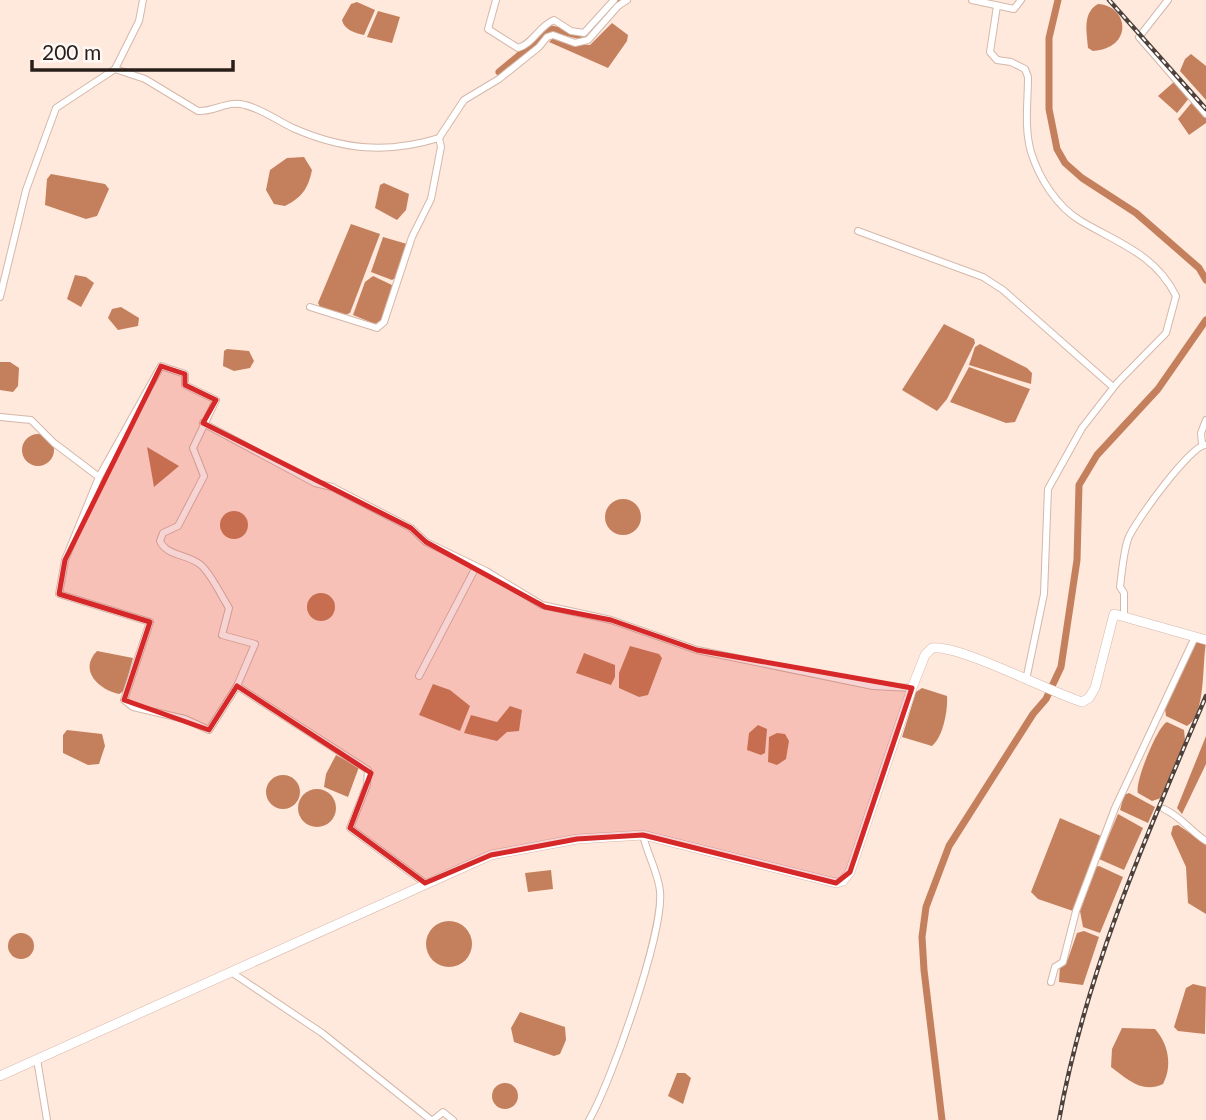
<svg xmlns="http://www.w3.org/2000/svg" width="1206" height="1120" font-family="Lato,sans-serif">
  <rect width="100%" height="100%" fill="#ffe8dc"/>
  <g fill="#c4805c">
    <path d="M357,2L375,10L364,35C355,33 344,30 342,20L351,4Z"/>
    <path d="M1098,4C1129,6 1134,48 1093,51L1088,48C1087,32 1082,13 1098,4Z"/>
    <polygon points="378,11 400,17 392,43 367,37"/>
    <polygon points="612,23 628,35 627,41 608,68 549,42 553,38 573,44 590,45"/>
    <polygon points="1191,54 1206,66 1206,100 1180,71 1185,59"/>
    <polygon points="1175,81 1190,97 1177,113 1158,96"/>
    <polygon points="1193,101 1206,116 1206,123 1189,135 1178,119"/>
    <path d="M304,157L312,170C308,189 302,197 285,206L274,204L266,190L270,170L287,158Z"/>
    <polygon points="51,174 105,184 109,189 97,216 86,219 45,205 47,179"/>
    <polygon points="384,183 409,194 406,210 397,220 375,208 380,185"/>
    <polygon points="351,224 380,234 350,313 345,315 320,307 318,303"/>
    <polygon points="383,237 407,244 397,277 392,280 371,272"/>
    <polygon points="75,275 86,277 94,283 81,307 67,299"/>
    <polygon points="373,276 394,286 384,318 375,324 353,315 365,282"/>
    <polygon points="121,307 139,318 138,326 118,330 108,318 112,309"/>
    <polygon points="944,324 974,339 975,343 947,399 937,411 902,390"/>
    <polygon points="980,344 1027,368 1032,373 1031,384 969,365 975,347"/>
    <polygon points="227,349 249,351 254,361 250,368 234,371 223,366 224,351"/>
    <polygon points="0,362 10,362 19,368 18,386 13,392 0,390"/>
    <polygon points="969,367 1030,389 1015,422 1006,423 950,402"/>
    <circle cx="38" cy="450" r="16"/>
    <polygon points="147,447 179,466 154,487"/>
    <circle cx="623" cy="517" r="18"/>
    <circle cx="234" cy="525" r="14"/>
    <circle cx="321" cy="607" r="14"/>
    <path d="M1196,641L1206,643C1202,664 1206,715 1187,726L1166,716L1165,709Z"/>
    <polygon points="630,646 659,654 662,658 648,695 639,697 619,688 619,673"/>
    <path d="M97,651L133,658L124,691L119,694C99,690 78,670 97,651Z"/>
    <polygon points="584,653 615,665 615,677 611,685 576,673"/>
    <polygon points="433,684 450,690 470,706 460,731 419,715"/>
    <path d="M922,688L947,696C948,710 943,737 932,746L902,737L916,692Z"/>
    <polygon points="510,706 522,710 519,731 507,732 497,741 464,733 471,715 497,722"/>
    <path d="M1167,722L1184,730L1185,740L1161,798L1152,801L1138,793C1134,783 1158,725 1167,722Z"/>
    <polygon points="758,725 767,729 765,753 761,755 747,750 749,733"/>
    <polygon points="67,730 102,734 105,746 99,764 88,765 63,753 63,735"/>
    <polygon points="777,733 785,734 789,741 786,759 777,765 768,762 769,737"/>
    <polygon points="1206,736 1206,764 1182,814 1177,808"/>
    <polygon points="336,755 359,767 348,797 324,787 326,774"/>
    <circle cx="283" cy="792" r="17"/>
    <circle cx="317" cy="808" r="19"/>
    <polygon points="1129,793 1155,807 1148,823 1120,810 1124,795"/>
    <polygon points="1118,814 1143,828 1124,870 1099,859"/>
    <polygon points="1060,818 1101,836 1073,911 1038,899 1031,892"/>
    <polygon points="1178,825 1206,844 1206,914 1188,903 1186,867 1171,834 1173,826"/>
    <polygon points="1099,866 1123,877 1100,933 1083,927 1080,911 1096,867"/>
    <polygon points="551,870 553,889 528,892 525,873"/>
    <circle cx="449" cy="944" r="23"/>
    <polygon points="1084,931 1099,937 1083,985 1059,982 1060,966 1068,959 1077,933"/>
    <circle cx="21" cy="946" r="13"/>
    <polygon points="1193,984 1206,987 1205,1034 1178,1031 1174,1027 1186,988"/>
    <polygon points="520,1012 565,1027 566,1040 560,1054 554,1056 514,1042 511,1028"/>
    <path d="M1122,1028L1155,1029C1168,1043 1173,1066 1163,1084C1142,1094 1127,1079 1111,1067L1112,1049Z"/>
    <polygon points="677,1073 685,1073 691,1078 683,1104 668,1096"/>
    <circle cx="505" cy="1096" r="13"/>
  </g>
  <g fill="none" stroke-linecap="round" stroke-linejoin="round">
    <g stroke="#c4805c" stroke-width="7">
      <polyline points="1058,0 1049,38 1049,109 1057,149 1065,163 1082,178 1136,213 1199,268 1206,280"/>
      <polyline points="499,72 551,29 583,36 620,0"/>
      <polyline points="942,1120 924,970 922,937 926,907 949,846 1033,714 1046,699 1061,667 1077,560 1079,485 1097,455 1158,389 1206,320"/>
    </g>
    <defs>
      <g id="street">
        <path d="M496,0L488,29L518,48C533,44 539,26 554,20L571,31L584,33L614,0"/>
        <polyline points="972,0 1014,9 1021,0"/>
        <polyline points="1168,0 1139,37 1206,114"/>
        <path d="M997,6L990,52L997,60L1011,62L1025,69L1028,77C1028,102 1024,128 1031,152C1039,178 1057,207 1081,221C1118,243 1155,254 1176,296L1166,333L1117,383L1082,428L1048,489L1044,594L1026,680"/>
        <path d="M115,69L145,79L198,111C215,112 227,100 245,105C262,109 278,121 293,128C343,150 387,154 439,138L464,100L499,79L539,47L547,37L553,35L575,43L588,40L618,6L627,0"/>
        <polyline points="858,231 983,277 1003,290 1113,387"/>
        <polyline points="0,297 26,190 56,108 115,69 139,21 143,0"/>
        <polyline points="310,307 377,328 384,322 412,237 431,199 441,147 439,138"/>
        <path d="M0,417L31,420L54,443L99,477L65,560L59,594L150,622L124,700L133,707L185,719L209,730L237,686L255,644L222,635L229,608C221,595 212,576 202,566C190,554 167,557 160,541L163,533L178,526L204,476L193,448L216,400L185,385V374L161,366L99,477"/>
        <polyline points="203,423 315,483 332,487 411,528 426,542 486,571 542,605 611,620 697,650 873,686 912,688"/>
        <polyline points="1202,444 1201,433 1206,420"/>
        <path d="M1124,616V593L1120,587C1122,572 1123,554 1128,539C1134,523 1192,443 1206,445"/>
        <polyline points="419,676 476,567"/>
        <polyline points="237,686 368,770 367,785 350,828 425,883"/>
        <path d="M1164,809C1183,818 1189,830 1206,841"/>
        <polyline points="231,972 322,1033 431,1120"/>
        <polyline points="1051,982 1055,967 1063,962 1076,911 1115,808 1195,637"/>
        <polyline points="37,1059 47,1120"/>
        <polyline points="433,1120 443,1112 453,1120"/>
        <path d="M589,1120C611,1083 664,932 660,891C658,872 647,854 643,835"/>
      </g>
      <path id="secondary" d="M0,1076L491,855L577,839L643,835L836,883L843,881L850,872L912,688L925,655L932,648C958,644 1050,692 1082,702L1089,698L1095,688L1114,614L1206,640"/>
    </defs>
    <use href="#street" stroke="#d4b8aa" stroke-width="8"/>
    <use href="#secondary" stroke="#d4b8aa" stroke-width="10"/>
    <use href="#street" stroke="#fff" stroke-width="6"/>
    <use href="#secondary" stroke="#fff" stroke-width="9"/>
    <defs>
      <g id="rail">
        <polyline points="1109,0 1206,109"/>
        <path d="M1059,1120C1086,971 1147,834 1206,696"/>
      </g>
    </defs>
    <use href="#rail" stroke="#4d413b" stroke-width="4.5"/>
    <use href="#rail" stroke="#fff9f6" stroke-width="2" stroke-dasharray="5" stroke-linecap="butt"/>
  </g>
  <path fill="#d62828" fill-opacity="0.2" stroke="#d62828" stroke-width="5" stroke-linejoin="round" d="M161,366L185,374V385L216,400L203,423L411,528L426,542L545,607L611,620L697,650L912,688L850,872L836,883L643,835L577,839L491,855L425,883L350,828L371,773L237,686L209,730L124,700L150,622L59,594L65,560Z"/>
  <path d="M32 60v10h201v-10" fill="none" stroke="#291f1a" stroke-width="3.5"/>
  <text x="42" y="60" font-size="21" fill="#291f1a" stroke="#fff9f6" stroke-width="5" paint-order="stroke">200 m</text>
</svg>
